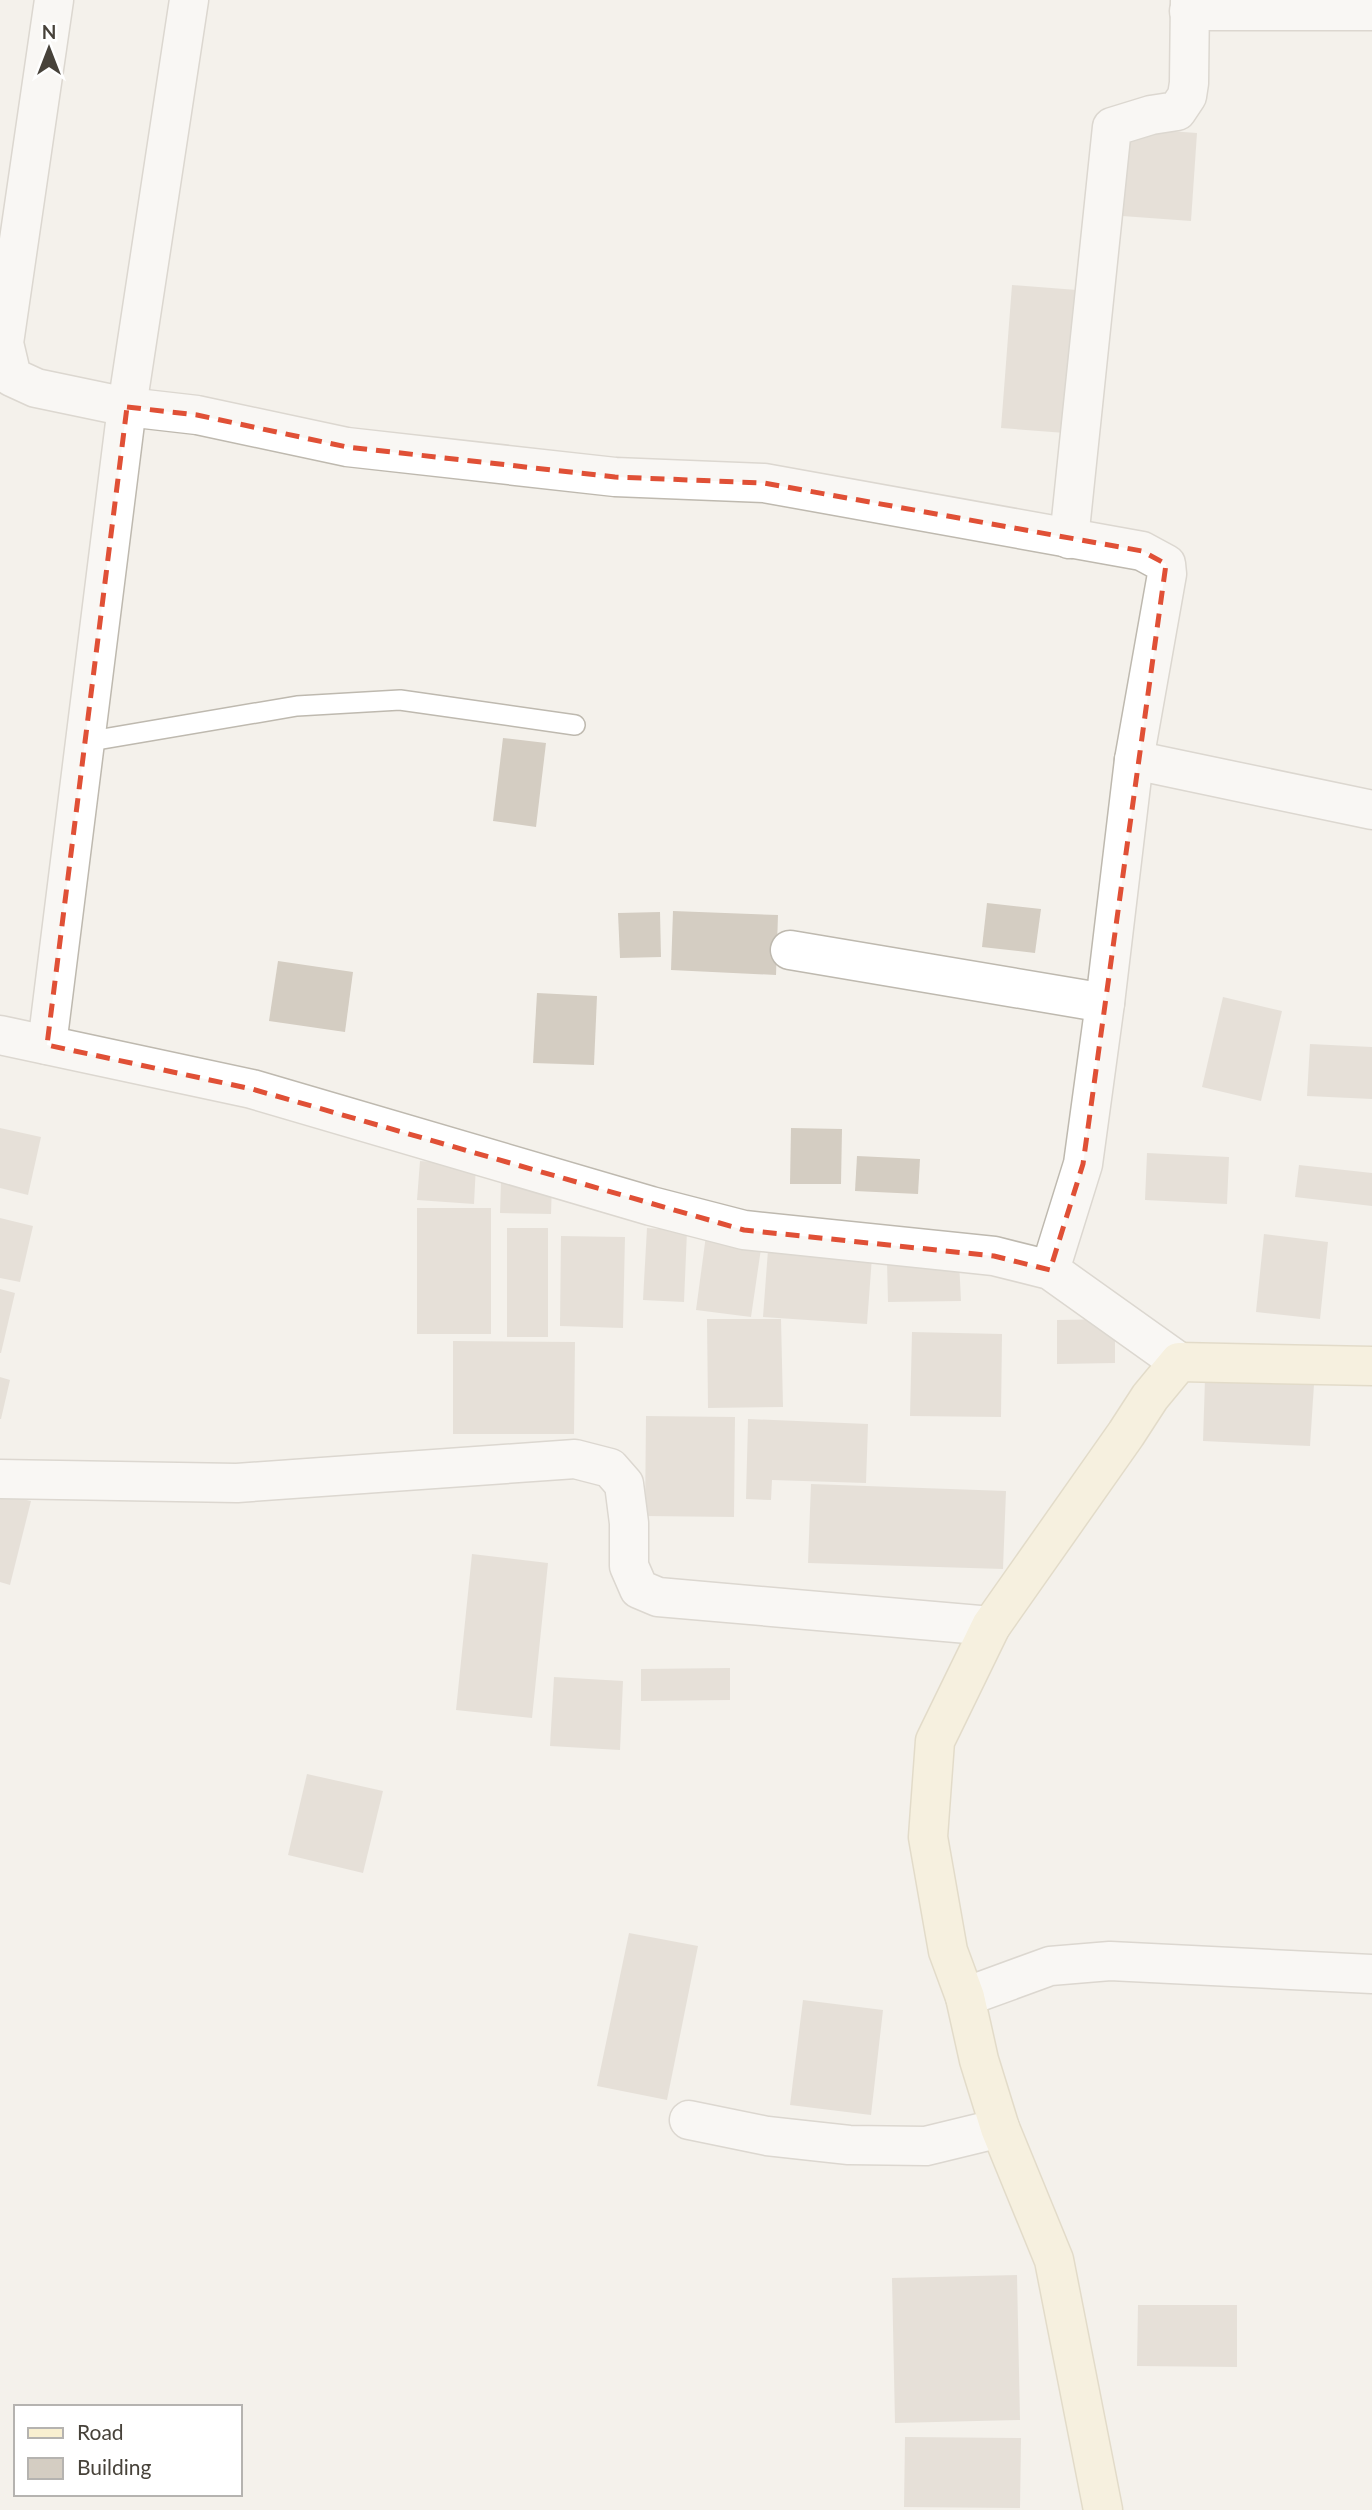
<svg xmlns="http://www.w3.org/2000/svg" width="1372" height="2510" font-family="Lato,sans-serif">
  <rect width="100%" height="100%" fill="#f4f1eb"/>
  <g fill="#d4cdc2">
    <polygon points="1128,128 1197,133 1191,221 1122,216"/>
    <polygon points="1012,285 1077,290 1065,433 1001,428"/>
    <polygon points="503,738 546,743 536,827 493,821"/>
    <polygon points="987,903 1041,909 1035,953 982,947"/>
    <polygon points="673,911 778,915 776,975 671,970"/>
    <polygon points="660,912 661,957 620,958 618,913"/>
    <polygon points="278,961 353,972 345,1032 269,1021"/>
    <polygon points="537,993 597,996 594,1065 533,1063"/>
    <polygon points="1223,997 1282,1011 1261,1101 1202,1087"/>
    <polygon points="1310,1044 1372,1047 1372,1099 1307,1096"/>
    <polygon points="0,1128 41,1137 28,1195 0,1188"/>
    <polygon points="791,1128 842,1129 841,1184 790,1184"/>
    <polygon points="1147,1153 1229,1157 1227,1204 1145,1200"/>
    <polygon points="857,1156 920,1159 918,1194 855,1191"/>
    <polygon points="420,1161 476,1165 474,1204 417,1200"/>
    <polygon points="1299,1165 1372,1173 1372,1206 1295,1197"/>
    <polygon points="501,1182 552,1183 551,1214 500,1213"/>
    <rect x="417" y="1208" width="74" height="126"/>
    <polygon points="0,1218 33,1226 20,1282 0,1278"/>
    <rect x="507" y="1228" width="41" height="109"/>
    <polygon points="647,1228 687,1231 684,1302 643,1300"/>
    <polygon points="707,1228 763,1235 751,1317 696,1310"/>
    <polygon points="1264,1234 1328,1242 1320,1319 1256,1312"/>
    <polygon points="561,1236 625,1237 623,1328 560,1326"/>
    <polygon points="768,1250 872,1257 867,1324 763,1317"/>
    <polygon points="959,1261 961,1301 888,1302 887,1262"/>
    <polygon points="0,1289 15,1293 1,1353 0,1353"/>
    <polygon points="707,1319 781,1319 783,1407 708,1408"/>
    <polygon points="1115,1319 1115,1363 1057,1364 1057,1320"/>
    <polygon points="912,1332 1002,1334 1001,1417 910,1416"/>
    <polygon points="453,1341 575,1342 574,1434 453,1434"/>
    <polygon points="0,1377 10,1380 1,1419 0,1419"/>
    <polygon points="1205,1379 1314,1384 1310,1446 1203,1441"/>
    <polygon points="646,1416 735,1417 734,1517 645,1516"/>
    <polygon points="748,1419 868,1424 866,1483 772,1480 771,1500 746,1499"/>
    <polygon points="811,1484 1006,1491 1003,1569 808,1563"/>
    <polygon points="0,1494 31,1501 10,1585 0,1582"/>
    <polygon points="472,1554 548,1563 532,1718 456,1710"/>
    <polygon points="730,1668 730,1700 641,1701 641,1669"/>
    <polygon points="554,1677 623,1681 620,1750 550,1746"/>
    <polygon points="307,1774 383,1791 363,1873 288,1855"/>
    <polygon points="629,1933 698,1946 667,2100 597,2086"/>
    <polygon points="803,2000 883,2010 871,2115 790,2105"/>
    <polygon points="1017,2275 1020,2420 895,2423 892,2278"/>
    <polygon points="1138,2305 1237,2305 1237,2367 1137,2366"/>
    <polygon points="905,2437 1021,2438 1020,2508 904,2507"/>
  </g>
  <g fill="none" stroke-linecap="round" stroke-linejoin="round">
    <defs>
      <polyline id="lane" points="85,742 297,706 400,700 575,725"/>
      <g id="street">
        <polyline points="54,0 4,343 12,377 36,388 127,407 197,415 347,447 615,477 764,483 1142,551 1166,564 1167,574 1134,760 1105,1003 1083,1164 1050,1270"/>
        <polyline points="1189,11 1372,11"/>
        <polyline points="1069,539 1112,127 1151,115 1177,111 1187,96 1189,83 1190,0"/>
        <polyline points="1134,760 1372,810"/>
        <polyline points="790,950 1105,1003"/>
        <polyline points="0,1035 252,1089 651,1206 744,1230 994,1256 1050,1270 1179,1362"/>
        <polyline points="47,1045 127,407 189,0"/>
        <polyline points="0,1479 237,1483 575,1459 610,1468 624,1484 629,1523 629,1566 639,1589 658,1597 991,1626"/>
        <polyline points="965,1997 1050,1966 1110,1961 1372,1974"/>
        <polyline points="689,2120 767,2136 849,2145 926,2146 1000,2128"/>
      </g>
      <polyline id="secondary" points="1103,2510 1054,2260 1000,2128 979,2060 965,1997 948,1951 928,1837 935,1741 991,1626 1126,1434 1150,1397 1179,1362 1372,1366"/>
    </defs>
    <use href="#lane" stroke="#beb9af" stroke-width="22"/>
    <use href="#street" stroke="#beb9af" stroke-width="41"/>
    <use href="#secondary" stroke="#cdc2a0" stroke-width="41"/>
    <use href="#lane" stroke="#fff" stroke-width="19"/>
    <use href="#street" stroke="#fff" stroke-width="38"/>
    <use href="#secondary" stroke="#f8efd0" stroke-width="38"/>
  </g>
  <path d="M0 0H1372V2510H0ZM127,407L197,415L347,447L615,477L764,483L1142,551L1166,564L1083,1164L1050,1270L994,1256L744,1230L252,1089L47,1045Z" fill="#f4f1eb" fill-opacity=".55" fill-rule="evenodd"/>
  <path fill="none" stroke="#e05036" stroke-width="5" stroke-dasharray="14 9" stroke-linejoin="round" d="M127,407L197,415L347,447L615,477L764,483L1142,551L1166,564L1083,1164L1050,1270L994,1256L744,1230L252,1089L47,1045Z"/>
  <rect x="14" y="2405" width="228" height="91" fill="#ffffff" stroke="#b5b3b0" stroke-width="2"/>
  <rect x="28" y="2428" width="35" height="10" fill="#f8efd0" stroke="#b5b3b0" stroke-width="2"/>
  <text x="77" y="2440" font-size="21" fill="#47423a">Road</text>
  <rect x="28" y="2458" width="35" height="21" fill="#d4cdc2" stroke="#b5b3b0" stroke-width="2"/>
  <text x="77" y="2475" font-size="21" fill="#47423a">Building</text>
  <g transform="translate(49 49)" stroke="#ffffff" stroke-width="5" paint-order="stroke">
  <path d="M0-5L12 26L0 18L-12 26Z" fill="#47423a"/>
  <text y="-10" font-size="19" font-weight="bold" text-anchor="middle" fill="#47423a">N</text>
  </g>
</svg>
